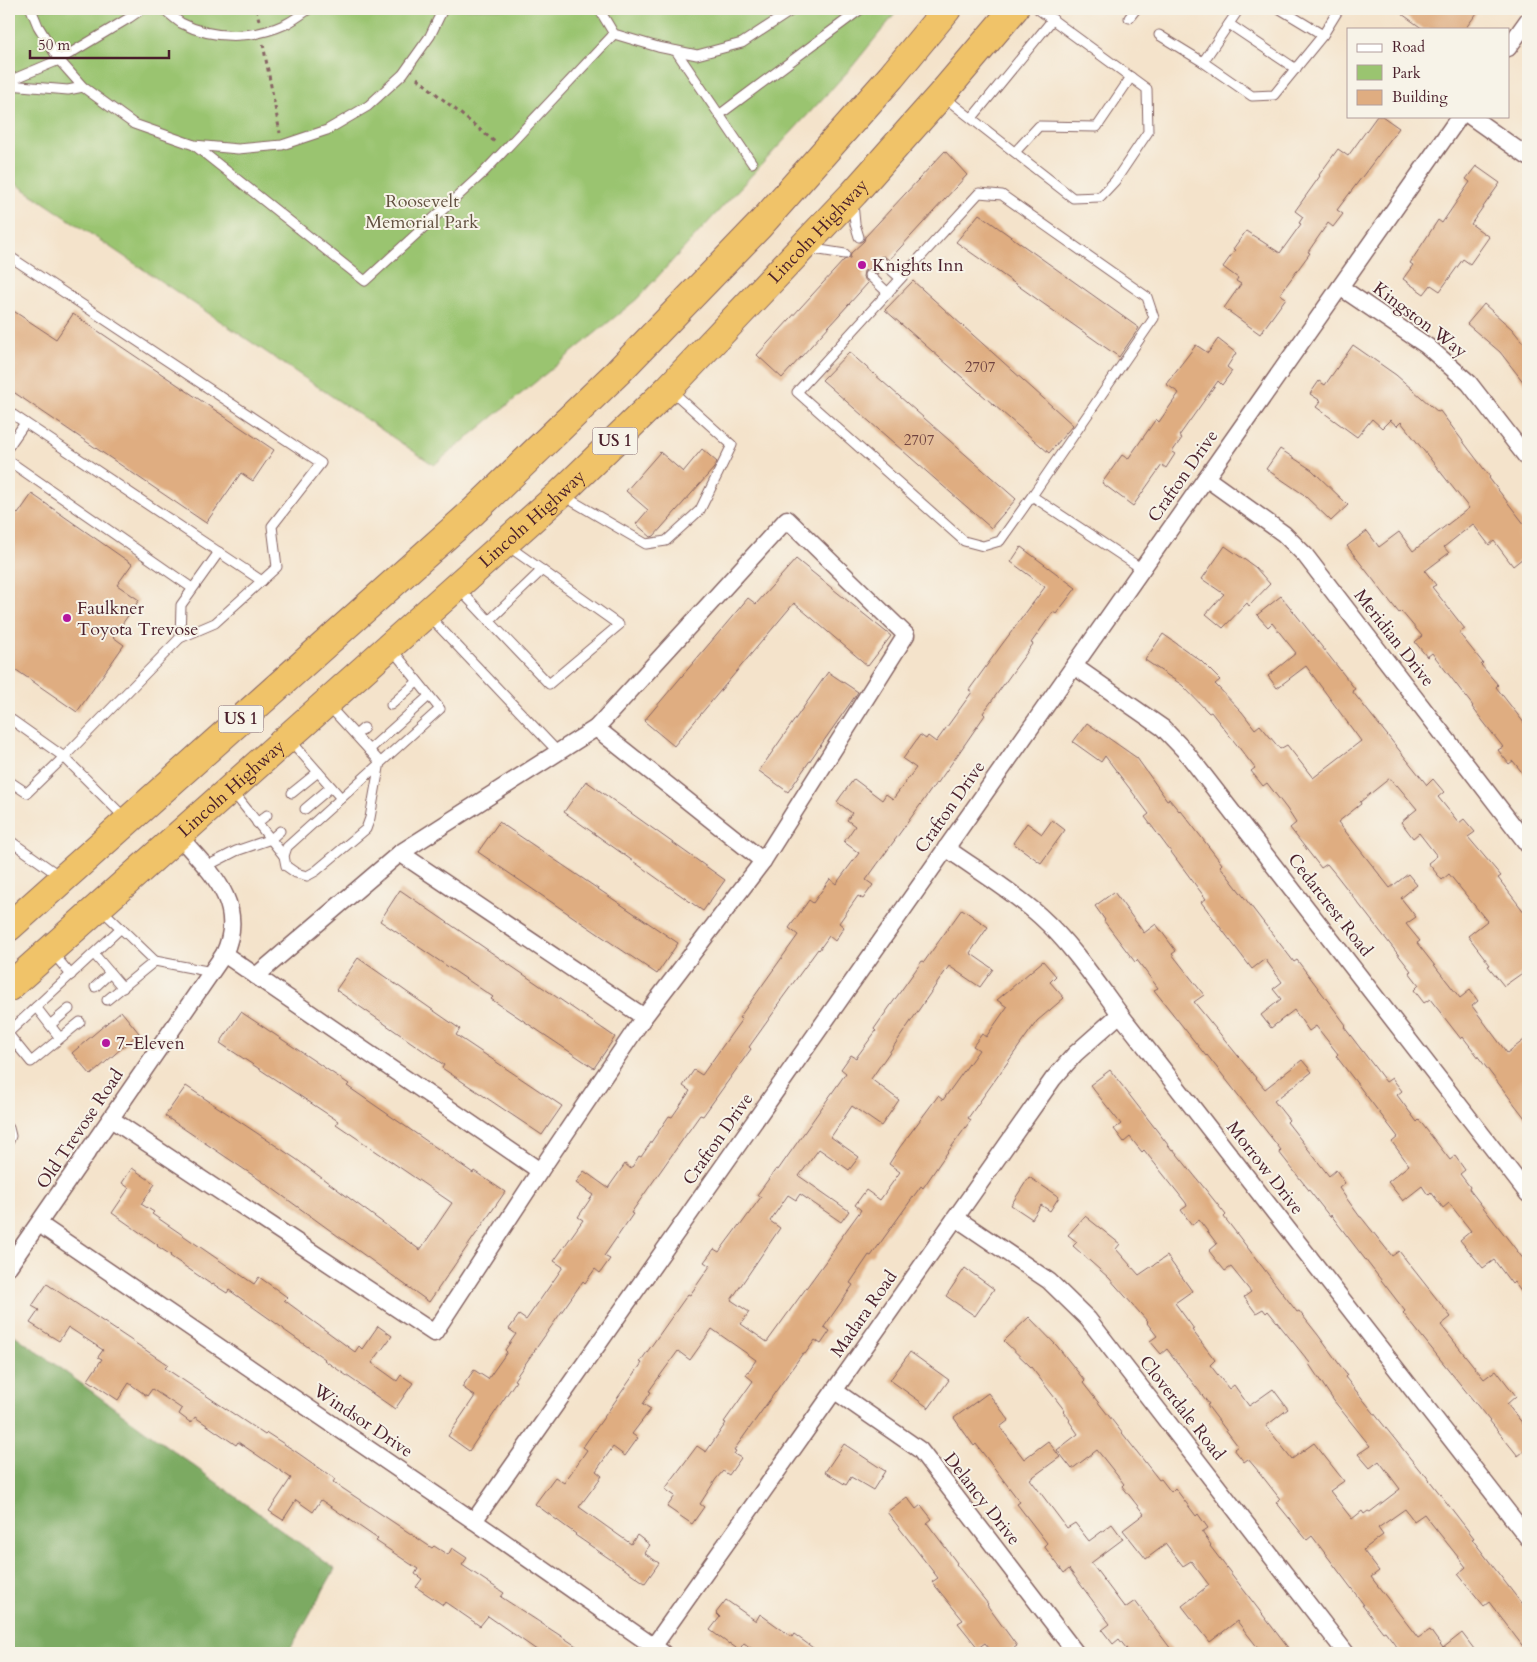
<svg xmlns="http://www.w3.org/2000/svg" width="1537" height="1662" font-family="Cardo,serif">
  <rect width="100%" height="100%" fill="#f7f3e8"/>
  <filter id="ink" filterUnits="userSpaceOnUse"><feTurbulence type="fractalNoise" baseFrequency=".02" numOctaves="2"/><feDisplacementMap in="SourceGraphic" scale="10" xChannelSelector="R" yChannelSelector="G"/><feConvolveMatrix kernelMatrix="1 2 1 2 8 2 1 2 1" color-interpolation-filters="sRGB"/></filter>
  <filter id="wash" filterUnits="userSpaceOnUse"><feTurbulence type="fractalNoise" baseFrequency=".0096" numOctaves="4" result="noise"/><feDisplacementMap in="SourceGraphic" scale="20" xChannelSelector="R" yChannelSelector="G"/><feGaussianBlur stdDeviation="1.12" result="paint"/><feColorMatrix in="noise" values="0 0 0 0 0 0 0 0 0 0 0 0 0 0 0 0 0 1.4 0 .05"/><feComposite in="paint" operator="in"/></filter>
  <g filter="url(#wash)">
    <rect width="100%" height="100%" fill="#f4e3cb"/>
    <polygon fill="#9ac470" stroke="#72724e" points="9,9 899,9 851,68 637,299 434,465 9,179"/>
    <polygon fill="#7baa62" stroke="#626446" points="9,1331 335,1569 288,1653 9,1653"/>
    <g id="blocks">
      <g fill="#dfad81">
        <polygon points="1395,9 1480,9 1465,29 1423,29"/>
        <polygon points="1377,116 1382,116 1399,128 1337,210 1343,214 1333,227 1328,223 1308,252 1310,253 1280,294 1286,298 1260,334 1224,308 1241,284 1236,281 1238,278 1223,267 1235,250 1233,249 1246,231 1280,253 1301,224 1299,223 1303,217 1295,211 1320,176 1319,175 1338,149 1348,156"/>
        <polygon points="945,151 967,175 889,260 884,256 878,258 876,263 881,269 877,274 870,269 864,271 863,277 868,283 782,378 757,355 844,260 850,258 851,253 864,241 865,237"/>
        <polygon points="1476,166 1500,183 1471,224 1489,237 1470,264 1463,259 1440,291 1431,285 1424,294 1403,279 1413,265 1410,263 1438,220 1442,223 1470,182 1466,179"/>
        <polygon points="979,214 1139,328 1119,357 956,242"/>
        <polygon points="913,281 1073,425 1049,453 885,310"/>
        <polygon points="1484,304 1512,329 1528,349 1528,388 1500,352 1467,324"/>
        <polygon points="9,308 56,339 73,314 274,450 253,481 241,473 206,523 9,389"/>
        <polygon points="1218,339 1236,353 1227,367 1232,371 1222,385 1218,381 1179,436 1182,438 1172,452 1175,454 1166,468 1162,465 1133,506 1102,483 1122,455 1128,459 1156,419 1159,422 1179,393 1166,384 1196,345 1208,353"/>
        <polygon points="1353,345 1396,375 1438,412 1440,411 1490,477 1489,478 1528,529 1528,554 1513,566 1494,541 1489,545 1473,524 1444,547 1449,553 1425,571 1436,585 1432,587 1465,629 1459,633 1483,663 1481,665 1498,685 1496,687 1528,728 1528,780 1513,761 1509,764 1498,750 1503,747 1472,707 1473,706 1432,653 1427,657 1415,642 1422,636 1401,611 1399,613 1347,546 1367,531 1379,547 1399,532 1413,551 1469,508 1401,422 1397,426 1390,420 1382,428 1372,419 1357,437 1316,407 1321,401 1310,394 1319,381 1325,385"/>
        <polygon points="849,352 1016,499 991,528 822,380"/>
        <polygon points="702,449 717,462 714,468 654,536 651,537 636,524 648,510 626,491 660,452 683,472"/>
        <polygon points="1280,449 1312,470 1348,505 1331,521 1303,494 1266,469"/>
        <polygon points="32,494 132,564 117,585 139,600 113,637 124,645 77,712 9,665 9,507 18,514"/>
        <polygon points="1225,546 1255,567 1270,584 1249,606 1247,603 1223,628 1206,614 1224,594 1202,579"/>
        <polygon points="1021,547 1076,588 1056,614 1053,612 1031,643 1033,644 983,713 985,715 956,757 937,784 936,783 866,880 873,885 863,899 858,896 839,923 844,927 835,941 829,936 819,950 818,949 778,1004 779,1005 749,1047 751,1049 703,1116 700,1115 631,1213 633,1214 604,1256 610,1259 600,1273 595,1269 585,1283 583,1281 514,1380 516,1381 469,1451 448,1436 475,1396 462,1387 474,1370 488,1379 507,1352 505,1350 516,1334 509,1329 519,1315 526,1320 563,1267 554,1261 583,1220 578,1217 593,1195 576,1183 584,1171 608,1188 625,1164 631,1169 639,1156 641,1157 669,1116 672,1117 690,1091 683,1086 694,1070 702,1075 742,1019 739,1018 798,935 789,928 809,900 813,903 830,879 836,884 859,853 844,842 855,826 847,820 852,813 837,802 841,796 854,779 882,800 886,794 893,799 916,768 903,759 920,735 926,739 928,736 936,742 972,692 969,690 1003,643 1045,587 1011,562"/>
        <polygon points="796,559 891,636 868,666 794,603 674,746 644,721 748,598 756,604"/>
        <polygon points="1281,596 1330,657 1355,689 1352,691 1427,785 1433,779 1444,792 1438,797 1459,823 1464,819 1475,832 1468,837 1501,876 1498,878 1528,917 1528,969 1504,986 1488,966 1490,965 1468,936 1487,921 1449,874 1442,880 1428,863 1437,856 1419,833 1413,838 1401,822 1417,809 1397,785 1396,786 1390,778 1360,802 1361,804 1338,822 1390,888 1408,874 1417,885 1401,898 1416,917 1406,924 1420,941 1417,943 1460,998 1470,990 1478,1001 1472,1006 1507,1053 1528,1037 1528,1122 1463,1037 1461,1039 1430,999 1424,1003 1414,990 1419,985 1409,972 1411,971 1337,876 1327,864 1321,868 1311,855 1290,828 1296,823 1287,809 1267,783 1263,786 1251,771 1255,768 1211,712 1209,713 1182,685 1145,660 1163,634 1201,661 1220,680 1215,684 1242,712 1255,729 1260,725 1280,749 1287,745 1313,778 1361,741 1306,666 1277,688 1268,676 1296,653 1272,623 1268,627 1257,615"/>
        <polygon points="828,672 858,692 788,792 759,771"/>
        <polygon points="1087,723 1137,758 1167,800 1169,799 1179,811 1180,810 1185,816 1222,864 1220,866 1294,962 1297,960 1346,1025 1344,1027 1386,1082 1392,1078 1402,1091 1397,1095 1417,1122 1419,1120 1450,1160 1455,1156 1465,1170 1460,1174 1470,1187 1469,1189 1528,1265 1528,1301 1514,1282 1512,1284 1494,1260 1483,1268 1460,1240 1471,1231 1449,1203 1443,1208 1431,1192 1428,1195 1422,1186 1403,1201 1388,1182 1409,1165 1392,1142 1398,1137 1336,1056 1338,1054 1316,1026 1309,1031 1294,1010 1271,1028 1261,1015 1281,999 1273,989 1282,982 1265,959 1252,969 1201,902 1206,899 1145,817 1149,814 1105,756 1101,762 1073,742"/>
        <polygon points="586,781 725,880 703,911 564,812"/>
        <polygon points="1052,820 1065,830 1041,863 1013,843 1027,823 1042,834"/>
        <polygon points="499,822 678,943 657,974 478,852"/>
        <polygon points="400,890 615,1037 594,1068 491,999 493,997 380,921"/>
        <polygon points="1114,892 1144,933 1156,924 1176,951 1172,954 1204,995 1194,1002 1265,1089 1302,1060 1312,1072 1274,1101 1289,1120 1287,1122 1329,1176 1336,1170 1345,1183 1339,1188 1360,1217 1361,1217 1392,1256 1399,1251 1451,1317 1441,1325 1484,1379 1496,1370 1516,1396 1507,1404 1528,1430 1528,1448 1518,1456 1403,1313 1405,1311 1331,1215 1330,1217 1279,1152 1281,1150 1207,1055 1206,1056 1154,990 1158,988 1137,960 1135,962 1104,921 1105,920 1095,906"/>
        <polygon points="962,909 988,927 970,953 993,969 980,987 949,966 871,1079 899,1100 881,1126 852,1106 831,1137 859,1157 849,1170 819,1149 799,1176 849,1211 841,1222 800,1194 796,1200 788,1195 770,1221 780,1228 731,1300 749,1312 741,1324 767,1342 836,1247 835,1246 861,1210 855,1205 866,1190 880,1200 900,1172 889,1164 900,1147 938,1096 943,1100 979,1050 973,1046 982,1034 986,1037 1007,1007 997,1000 1043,961 1056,976 1050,982 1064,998 1037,1021 968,1118 971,1120 942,1160 923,1188 921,1186 871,1256 869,1255 850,1283 853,1285 824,1327 830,1331 821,1344 815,1340 805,1354 803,1353 734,1450 736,1451 734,1454 741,1458 729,1475 723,1471 716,1479 700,1504 704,1507 692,1524 667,1507 675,1496 665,1489 697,1446 706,1452 726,1423 724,1422 753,1381 746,1375 756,1360 712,1329 690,1360 678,1351 649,1391 651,1392 643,1404 651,1409 632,1434 638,1438 625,1456 613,1447 596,1471 602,1476 579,1507 631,1544 637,1535 650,1545 644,1553 659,1563 645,1583 575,1535 576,1534 535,1504 555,1477 564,1483 587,1450 583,1447 642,1363 640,1362 688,1294 690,1295 710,1266 704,1262 714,1249 719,1252 739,1225 740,1226 761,1197 757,1195 776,1169 778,1170 846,1073 841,1069 851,1055 856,1058 876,1031 874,1029 922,961 924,962"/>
        <polygon points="358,958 460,1029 456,1035 562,1106 542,1135 442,1068 444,1065 336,990"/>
        <polygon points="121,1011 139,1033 91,1075 72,1053"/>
        <polygon points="241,1012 349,1084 347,1086 473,1173 474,1171 505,1192 429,1302 269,1186 165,1116 186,1086 296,1159 420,1250 452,1203 336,1124 338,1121 220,1043"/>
        <polygon points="1110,1070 1172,1150 1173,1149 1226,1215 1224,1217 1297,1312 1299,1311 1318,1335 1347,1375 1345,1377 1422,1473 1423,1472 1474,1538 1472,1539 1528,1612 1528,1653 1489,1602 1484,1606 1458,1574 1466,1567 1424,1514 1414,1521 1405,1509 1378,1528 1383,1535 1363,1550 1379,1571 1371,1577 1418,1638 1430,1630 1443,1648 1462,1633 1477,1653 1399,1653 1401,1652 1385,1631 1383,1632 1362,1605 1364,1605 1312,1536 1307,1540 1276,1502 1280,1499 1259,1472 1248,1459 1244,1462 1234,1449 1238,1446 1207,1405 1209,1404 1167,1349 1161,1354 1150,1341 1157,1336 1147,1323 1148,1322 1109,1278 1073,1246 1077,1242 1068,1235 1085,1216 1120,1244 1116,1249 1139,1275 1167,1256 1192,1291 1175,1303 1194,1329 1192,1330 1215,1360 1210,1365 1229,1389 1234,1385 1249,1406 1273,1389 1288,1409 1266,1426 1292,1459 1314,1443 1344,1481 1330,1491 1352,1519 1362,1511 1364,1514 1368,1511 1370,1512 1400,1489 1379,1461 1370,1468 1358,1454 1370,1446 1334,1401 1309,1364 1310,1363 1268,1311 1266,1313 1263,1309 1256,1313 1244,1297 1251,1292 1231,1267 1225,1271 1209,1251 1217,1244 1199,1220 1192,1225 1181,1210 1187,1206 1186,1203 1144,1150 1142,1152 1130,1137 1124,1142 1114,1129 1121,1124 1090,1085"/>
        <polygon points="132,1168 155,1184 141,1204 154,1212 152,1214 254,1284 259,1277 276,1289 287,1297 284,1300 355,1352 359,1346 362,1349 378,1326 392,1336 372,1363 397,1381 401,1375 413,1383 395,1409 324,1360 325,1359 284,1330 284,1329 229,1290 227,1293 213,1284 212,1285 170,1256 171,1255 157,1246 158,1245 112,1213 129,1188 122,1183"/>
        <polygon points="1029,1177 1059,1197 1050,1211 1041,1205 1032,1219 1011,1205"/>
        <polygon points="965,1268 994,1289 975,1316 946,1296"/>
        <polygon points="47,1284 168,1365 165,1368 265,1435 267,1433 295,1451 335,1479 333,1482 432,1548 434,1546 448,1555 452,1548 467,1558 462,1565 504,1593 501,1597 587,1653 541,1653 488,1616 480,1626 445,1602 443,1605 416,1587 422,1579 415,1574 418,1569 376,1541 378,1539 321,1500 313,1512 296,1500 283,1520 269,1511 291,1478 238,1442 236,1445 195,1417 191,1423 179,1414 182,1409 152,1389 147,1396 129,1383 118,1400 88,1380 102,1359 98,1357 103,1350 68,1327 59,1341 30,1323 39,1310 32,1306"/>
        <polygon points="1029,1317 1057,1346 1085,1381 1083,1383 1159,1480 1161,1479 1171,1492 1175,1488 1196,1516 1198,1514 1208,1528 1202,1532 1211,1545 1210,1546 1292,1653 1262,1653 1237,1621 1210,1642 1182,1606 1209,1585 1191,1561 1183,1566 1166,1544 1146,1559 1123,1530 1144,1514 1122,1486 1124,1484 1097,1450 1072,1469 1057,1450 1078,1434 1069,1421 1070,1420 1064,1412 1065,1411 1031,1367 1004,1341"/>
        <polygon points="910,1352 949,1380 929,1408 890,1380"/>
        <polygon points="988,1393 1009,1420 1000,1427 1024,1459 1048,1441 1060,1457 1030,1479 1067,1528 1075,1523 1089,1541 1112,1524 1123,1539 1091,1563 1125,1608 1135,1601 1174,1653 1130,1653 1119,1639 1113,1644 1102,1630 1110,1624 1069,1569 1064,1573 1044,1546 1047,1543 1017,1504 1020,1502 976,1444 974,1446 954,1418"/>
        <polygon points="844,1444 885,1471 873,1490 851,1477 846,1485 825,1472"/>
        <polygon points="907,1497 916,1509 921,1505 932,1519 927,1523 957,1563 956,1564 988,1604 987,1605 1017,1646 1007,1653 993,1653 985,1643 978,1648 958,1623 963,1620 932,1582 938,1578 887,1512"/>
        <polygon points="726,1600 756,1621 760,1614 792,1637 794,1634 820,1653 758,1653 744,1643 739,1650 729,1643 729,1644 710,1630 720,1617 716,1613"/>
      </g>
    </g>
  </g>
  <g filter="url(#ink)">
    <use href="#blocks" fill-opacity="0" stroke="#866463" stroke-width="1"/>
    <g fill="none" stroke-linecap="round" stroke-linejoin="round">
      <defs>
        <g id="lane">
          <polyline points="31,9 38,26 59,60 83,87 134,124 194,145 238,149 282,145 327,130 368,106 403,74 430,36 443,9"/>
          <path d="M163,9C169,13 175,19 181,23C214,40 253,39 286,24C294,20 302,14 309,9"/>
          <polyline points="599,9 614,34 658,47 697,55 742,43 794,9"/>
          <polyline points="1239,9 1203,62 1252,96 1274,95 1323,35"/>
          <polyline points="1280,9 1323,35 1339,9"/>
          <polyline points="1129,18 1136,9"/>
          <polyline points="1229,24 1296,69"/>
          <polyline points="1159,35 1203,62"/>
          <polyline points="676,51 752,163"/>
          <polyline points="9,81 59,60 129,18 142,9"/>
          <polyline points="9,85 68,90 83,87"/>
          <polyline points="944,97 1073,198 1100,197 1115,181 1148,132 1147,89 1038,9"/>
          <polyline points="719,115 861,9"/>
          <polyline points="972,118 1053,19"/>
          <polyline points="194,145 365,281 483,173 614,34"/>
          <polyline points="1015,152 1039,126 1097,127 1131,77"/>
          <polyline points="853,203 855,224 859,237"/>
          <polyline points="809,251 820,250 845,254"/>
          <polyline points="9,256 321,463 272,526 277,567 215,623 180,638 64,757 27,793 9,781"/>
          <polyline points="882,262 900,278"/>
          <polyline points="869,275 888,293"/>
          <polyline points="9,412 262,581"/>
          <polyline points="9,446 25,423"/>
          <polyline points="9,461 192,588"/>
          <polyline points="562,495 646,544 666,541 700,510 732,445 672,391"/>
          <polyline points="1032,496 1154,318 1147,297 1002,195 979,193 797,392 964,541 983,546 1000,541 1032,496 1142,569"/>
          <polyline points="459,589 549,684 619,625 508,546"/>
          <polyline points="428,615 558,752"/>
          <polyline points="489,621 542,570"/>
          <polyline points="180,638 181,605 219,552"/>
          <polyline points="328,705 380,762"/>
          <polyline points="391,705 417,682"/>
          <polyline points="9,718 64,757 126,819"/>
          <polyline points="356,735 364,728"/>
          <polyline points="290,740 341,798"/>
          <polyline points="369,750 429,696"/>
          <polyline points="380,762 370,818 366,829 316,871 307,876 296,873 286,866 284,856 287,847 440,709 391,648"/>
          <polyline points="233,792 284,856"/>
          <polyline points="292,793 318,772"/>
          <polyline points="305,809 331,787"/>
          <polyline points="257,823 267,815"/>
          <polyline points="9,840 61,877"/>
          <polyline points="205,867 236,851 271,839 280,831"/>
          <polyline points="101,909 155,961 107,1000"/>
          <polyline points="52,952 71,975"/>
          <polyline points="94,954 123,988"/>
          <polyline points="155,961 212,972"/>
          <polyline points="95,987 110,973"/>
          <polyline points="36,1007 60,1038"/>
          <polyline points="50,1025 69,1009"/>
          <polyline points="9,1032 121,928"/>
          <polyline points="9,1035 31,1062 80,1022"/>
          <polyline points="9,1128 11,1136 9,1141"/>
        </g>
        <g id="street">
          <polyline points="1508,48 1528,20"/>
          <polyline points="1470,116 1528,157"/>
          <polyline points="1340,287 1427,346 1469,383 1528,459"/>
          <polyline points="1206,478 1284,534 1305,555 1528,845"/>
          <polyline points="1074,666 1163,728 1185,751 1528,1194"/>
          <path d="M946,848C977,870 1011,890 1040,916C1071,944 1095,980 1120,1014L1528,1538"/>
          <polyline points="400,853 644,1017"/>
          <polyline points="224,954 540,1171"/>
          <polyline points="256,976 400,853 596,728 763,861"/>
          <polyline points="111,1119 434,1333 540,1171 644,1017 763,861 906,635 787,519 596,728"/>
          <polyline points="956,1218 1049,1281 1088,1319 1346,1653"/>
          <polyline points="39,1224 474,1521 663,1653"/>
          <path d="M9,1266L224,954C248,903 209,871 178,835"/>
          <polyline points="835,1391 920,1450 1076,1653"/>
          <polyline points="474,1521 1460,116"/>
          <path d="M653,1647C787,1458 920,1269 1053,1079L1075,1054L1120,1014"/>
        </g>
        <g id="highway">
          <polyline points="9,927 474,511 618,372 759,226 891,77 947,9"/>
          <path id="s1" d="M9,987L560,494L669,388L854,193L941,95L1014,9"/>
        </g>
      </defs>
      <use href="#lane" stroke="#866463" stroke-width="11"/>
      <use href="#street" stroke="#866463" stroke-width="19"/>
      <use href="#highway" stroke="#866463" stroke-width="30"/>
      <g stroke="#866463" stroke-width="3" stroke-dasharray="4 4" stroke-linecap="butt">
        <polyline points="256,9 259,20"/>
        <polyline points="263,44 280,133"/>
        <polyline points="417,78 495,142"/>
      </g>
      <use href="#lane" stroke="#fff" stroke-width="9"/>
      <use href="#street" stroke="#fff" stroke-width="16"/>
      <use href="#highway" stroke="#f0c369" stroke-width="28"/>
    </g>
  </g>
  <g fill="#b5179e" stroke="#f7f3e8" stroke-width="2">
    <circle cx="862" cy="265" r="5"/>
    <circle cx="67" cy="618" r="5"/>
    <circle cx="106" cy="1043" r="5"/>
  </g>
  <g text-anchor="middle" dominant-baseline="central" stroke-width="4" stroke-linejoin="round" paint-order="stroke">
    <g font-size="15" fill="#6f4240">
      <text x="980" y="367">2707</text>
      <text x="919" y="440">2707</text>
    </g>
    <g fill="#f7f3e8" stroke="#7e5f64" stroke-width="1">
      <rect x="592.5" y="427.5" width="45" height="27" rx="4"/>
      <rect x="218.5" y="705.5" width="45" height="27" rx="4"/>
    </g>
    <g font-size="16" font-weight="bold" fill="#4a1f2b">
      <text x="615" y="441">US 1</text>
      <text x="241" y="719">US 1</text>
    </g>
    <g font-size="18" fill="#625140" stroke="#f7f3e8">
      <text x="422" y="201">Roosevelt<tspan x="422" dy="21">Memorial Park</tspan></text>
    </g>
    <g font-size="18" fill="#4a1f2b" stroke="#f7f3e8">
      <text stroke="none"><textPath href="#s1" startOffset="1108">Lincoln Highway</textPath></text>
      <text transform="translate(1420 320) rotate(37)">Kingston Way</text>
      <text transform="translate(1183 476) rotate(-55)">Crafton Drive</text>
      <text stroke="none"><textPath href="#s1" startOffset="702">Lincoln Highway</textPath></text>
      <text transform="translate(1394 638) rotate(52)">Meridian Drive</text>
      <text stroke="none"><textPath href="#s1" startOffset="298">Lincoln Highway</textPath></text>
      <text transform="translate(950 807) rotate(-55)">Crafton Drive</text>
      <text transform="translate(1330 905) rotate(52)">Cedarcrest Road</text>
      <text transform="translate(80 1129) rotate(-56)">Old Trevose Road</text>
      <text transform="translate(718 1139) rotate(-55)">Crafton Drive</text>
      <text transform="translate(1265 1168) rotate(52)">Morrow Drive</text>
      <text transform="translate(864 1314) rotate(-55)">Madara Road</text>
      <text transform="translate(1182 1408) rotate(52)">Cloverdale Road</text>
      <text transform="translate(363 1421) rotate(34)">Windsor Drive</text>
      <text transform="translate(982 1499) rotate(52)">Delancy Drive</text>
    </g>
    <g font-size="18" fill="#4a1f2b" stroke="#f7f3e8" text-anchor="start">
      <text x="872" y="265">Knights Inn</text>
      <text x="77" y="608">Faulkner<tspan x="77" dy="21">Toyota Trevose</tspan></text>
      <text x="116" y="1043">7-Eleven</text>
    </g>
  </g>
  <rect width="1537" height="1662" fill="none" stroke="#f7f3e8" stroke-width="30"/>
  <rect x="1347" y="28" width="162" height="90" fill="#f7f3e8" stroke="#b29e9c"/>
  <rect x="1357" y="44" width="25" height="8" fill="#ffffff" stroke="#b29e9c"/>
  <text x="1392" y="52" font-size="15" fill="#4a1f2b">Road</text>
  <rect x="1357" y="65" width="25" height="15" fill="#9ac470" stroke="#b29e9c"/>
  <text x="1392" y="78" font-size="15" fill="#4a1f2b">Park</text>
  <rect x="1357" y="90" width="25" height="15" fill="#dfad81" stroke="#b29e9c"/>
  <text x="1392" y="102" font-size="15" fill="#4a1f2b">Building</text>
  <path d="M30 50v8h139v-8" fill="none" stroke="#4a1f2b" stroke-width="2.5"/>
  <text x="38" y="50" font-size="15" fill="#4a1f2b" stroke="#f7f3e8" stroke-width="4" paint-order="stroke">50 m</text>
</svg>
